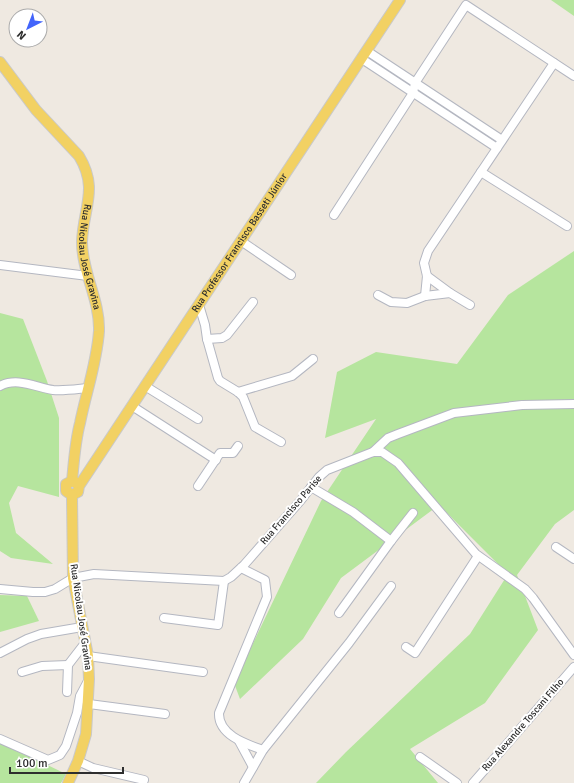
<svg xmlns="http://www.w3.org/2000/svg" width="574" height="783" font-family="Signika,sans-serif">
  <rect width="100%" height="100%" fill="#efe9e1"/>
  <g fill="#b6e59e">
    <polygon points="551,0 574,0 574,16"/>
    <polygon points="574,251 574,510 555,524 517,575 538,630 485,703 410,749 438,783 316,783 346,752 470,634 508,574 439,505 341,578 303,639 240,699 234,683 321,501 376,419 325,438 337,372 376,352 457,364 508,295"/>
    <polygon points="0,313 23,319 47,381 59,418 59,497 18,486 9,503 16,533 53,564 11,558 0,551"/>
    <polygon points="0,595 27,596 39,621 0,632"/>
    <polygon points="0,742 66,774 61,783 0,783"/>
  </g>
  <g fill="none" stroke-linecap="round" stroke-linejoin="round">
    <defs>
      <g id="minor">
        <polyline points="367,51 502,140"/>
        <polyline points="362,59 497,148"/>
        <polyline points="481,172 567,226"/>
        <polyline points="334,215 413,93 415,83 466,5 574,76"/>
        <polyline points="241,241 291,275"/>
        <polyline points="0,265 88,276"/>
        <polyline points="427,276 450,293"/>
        <polyline points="378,295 391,302 407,303 425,296 450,293 470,305"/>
        <polyline points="425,296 427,276 424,263 428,251 554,63"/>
        <polyline points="199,305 205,325 207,339 218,378 220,381 238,392 243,397 255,427 281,442"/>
        <polyline points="207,339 222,338 227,335 253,302"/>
        <path d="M0,386C17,377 35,387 53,390C64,391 77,389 88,388"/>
        <polyline points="145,386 198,419"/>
        <polyline points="238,392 292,376 313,359"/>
        <polyline points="132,406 216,460"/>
        <polyline points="373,452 388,438 398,434 454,413 522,405 574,404"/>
        <polyline points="198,486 220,453 233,453 238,446"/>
        <polyline points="311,487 353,512 391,541"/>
        <polyline points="556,547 574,559"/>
        <path d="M241,568L265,580L267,597L219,713C218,735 246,744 263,750"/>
        <polyline points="0,589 33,592 45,592 55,589 73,578 94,574 224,581 231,577 244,565 301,500 319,477 327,470 373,452 382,452 398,463 476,554 525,589 533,598 574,655"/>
        <polyline points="339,613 391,541 413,513"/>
        <polyline points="164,618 218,625 224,581"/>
        <polyline points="406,647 415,653 478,556"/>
        <polyline points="0,653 27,639 41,634 82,627"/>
        <polyline points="88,656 203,672"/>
        <polyline points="68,665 85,643"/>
        <polyline points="22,672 42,666 68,665 67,692"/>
        <polyline points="89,704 165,714"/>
        <polyline points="0,739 48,760 60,755 66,746 77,713 80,696 88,681"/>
        <polyline points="239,741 253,767"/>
        <polyline points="420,757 457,783"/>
        <polyline points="78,761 93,768 144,780"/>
        <polyline points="244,783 263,750 349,643 391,586"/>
        <polyline points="473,783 574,667"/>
      </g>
      <g id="major">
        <path id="s1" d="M0,62L36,110L79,156C99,189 83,208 82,242C82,272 100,300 99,331C97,362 86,393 80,423C75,442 74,461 72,481"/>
        <path id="s2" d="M72,495L78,492L79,486L400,0"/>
        <polyline points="72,495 66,491 66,484 72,481 77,483"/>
        <polyline points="68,783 78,761 86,734 89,679 88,656 73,578 72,495"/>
      </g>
    </defs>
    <use href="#minor" stroke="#b4b7c1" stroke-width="10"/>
    <use href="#major" stroke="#c9c9c9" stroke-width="12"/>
    <use href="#minor" stroke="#fff" stroke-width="8"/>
    <use href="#major" stroke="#f2d163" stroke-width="10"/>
  </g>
  <g text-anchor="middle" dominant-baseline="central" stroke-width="4" stroke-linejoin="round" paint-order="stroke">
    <g font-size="10" fill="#2e2e2e" stroke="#fff">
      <text stroke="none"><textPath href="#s2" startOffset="304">Rua Professor Francisco Basseti Júnior</textPath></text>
      <text stroke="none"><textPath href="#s1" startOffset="227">Rua Nicolau José Gravina</textPath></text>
      <text transform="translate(291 510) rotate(-49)">Rua Francisco Parise</text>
      <text transform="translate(81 617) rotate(82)">Rua Nicolau José Gravina</text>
      <text transform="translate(523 725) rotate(-49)">Rua Alexandre Toscani Filho</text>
    </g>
  </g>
  <g transform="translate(28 28) rotate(222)"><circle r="19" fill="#ffffff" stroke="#ababab"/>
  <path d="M0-3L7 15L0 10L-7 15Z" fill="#4264fb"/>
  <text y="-6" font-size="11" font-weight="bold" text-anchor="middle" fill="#2e2e2e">N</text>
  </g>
  <path d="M10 767v6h113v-6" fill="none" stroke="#2e2e2e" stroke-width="2"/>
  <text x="16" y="767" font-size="12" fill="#2e2e2e" stroke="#ffffff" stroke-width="3" paint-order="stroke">100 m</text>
</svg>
